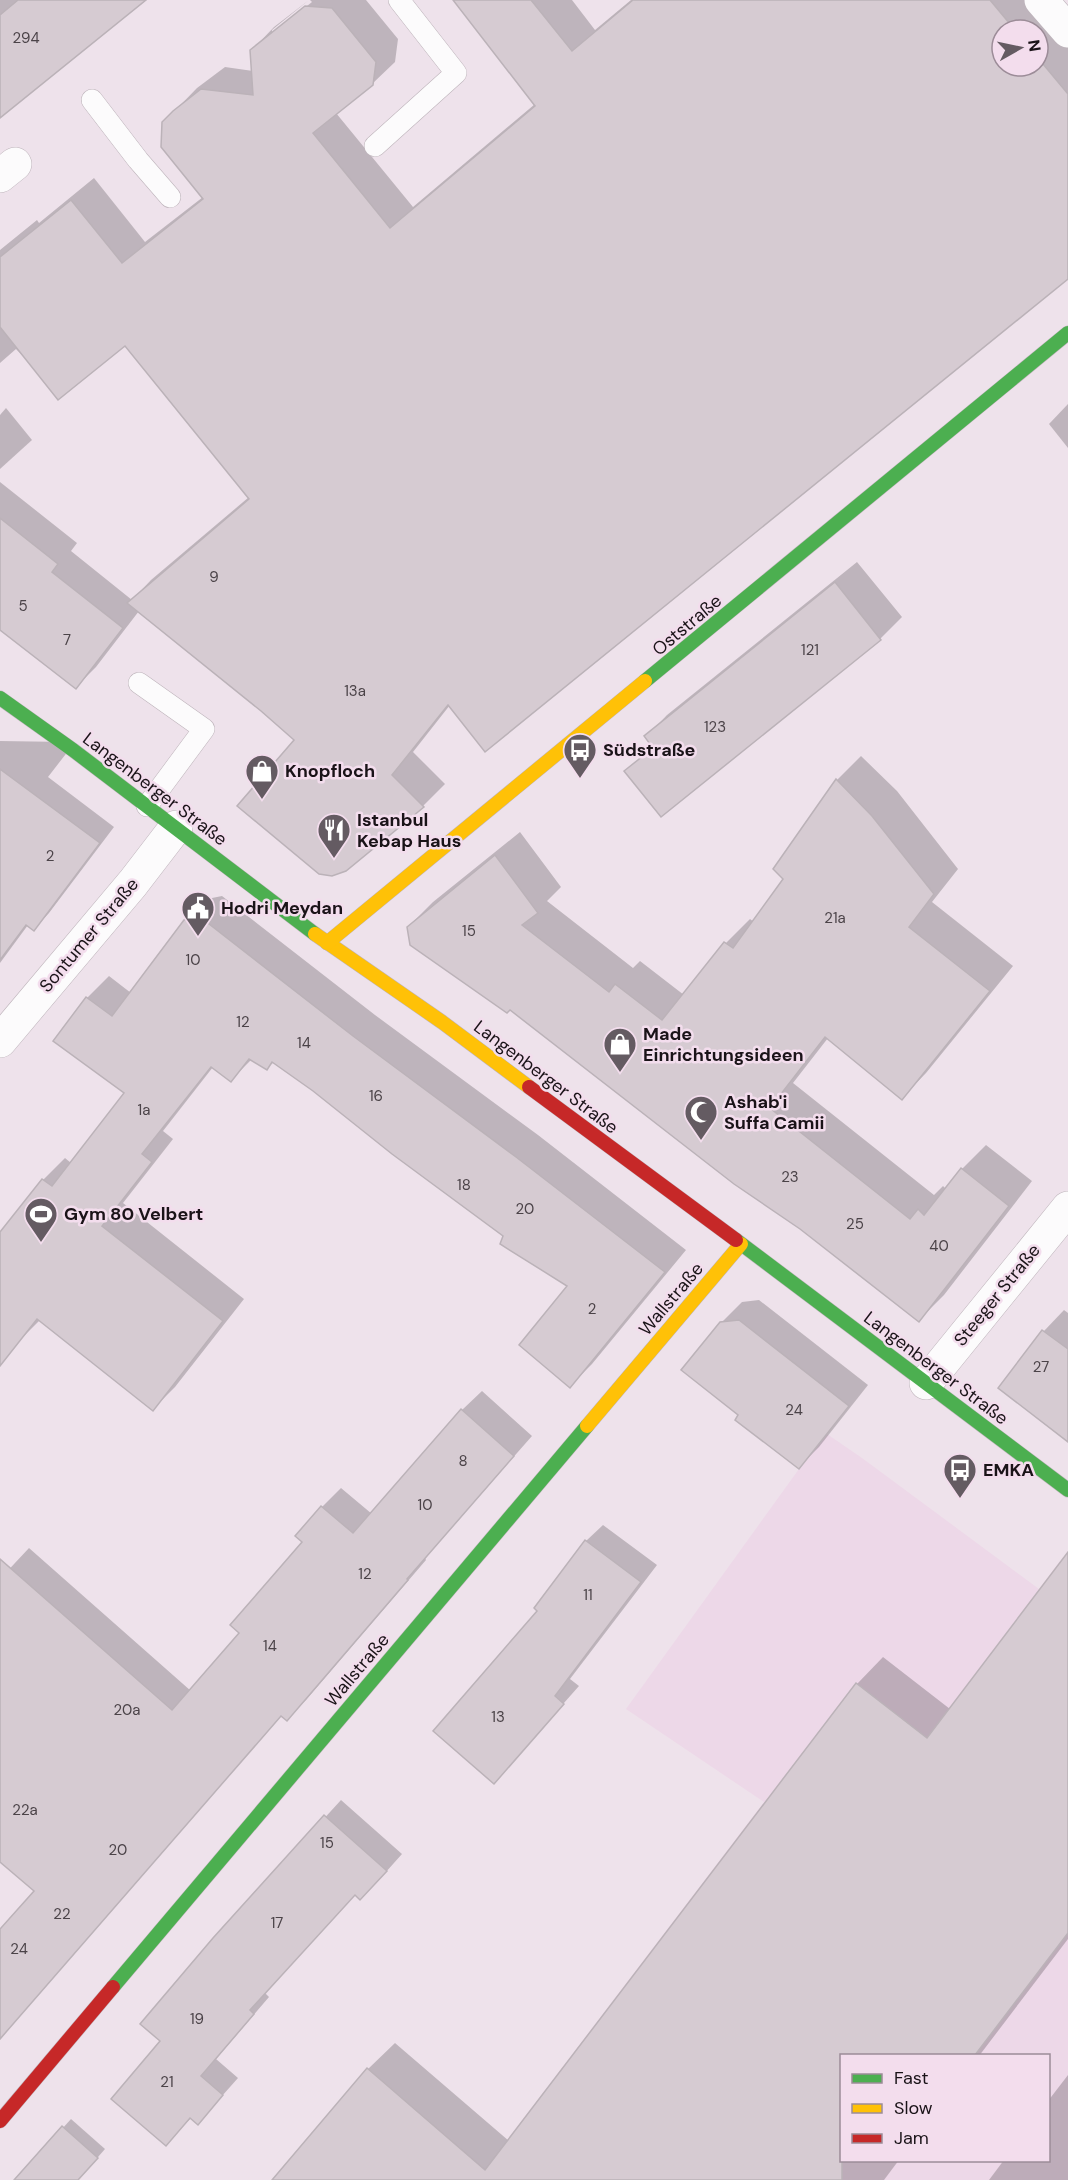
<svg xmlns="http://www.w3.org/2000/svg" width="1068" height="2180" font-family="'DM Sans',sans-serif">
  <rect width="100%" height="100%" fill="#eee2eb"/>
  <path fill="#edd8e8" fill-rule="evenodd" d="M827,1434L862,1458L1039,1589L1060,1561L1068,1567V2180H272L367,2068L485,2169L764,1802L626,1709L799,1469ZM842,2056H1048V2160H842Z"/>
  <g fill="#0003" fill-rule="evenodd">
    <polygon points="0,0 143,0 0,116"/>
    <path d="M309,0L272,30V34L312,2L310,0H366L398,39L395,62L372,84L336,113L413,207L535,104L455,0H572L595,30L631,0H1031L1068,45V278L450,705L413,752L445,784L423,806L345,870L297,740L139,611L96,667L76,687L0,628V482L77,543L71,551L132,600L151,580L249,497L125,344L33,366L16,349L0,363V250L37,220L39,223L94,178L145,242L203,197L163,123L197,88L225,67L253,71L252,50L274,27ZM1002,30H1038V66H1002Z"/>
    <polygon points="1068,404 1068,448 1049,424"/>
    <polygon points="6,408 32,440 0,469 0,415"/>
    <polygon points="857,562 902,617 880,639 662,815 626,771 653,746 646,737 667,715"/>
    <polygon points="0,741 67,742 72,746 48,777 114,827 49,913 34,929 28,925 0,963"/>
    <polygon points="861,756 897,791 958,869 932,902 1013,966 926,1073 902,1098 828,1038 793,1083 934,1195 943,1186 946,1189 962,1169 986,1145 1032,1181 944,1295 919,1320 408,927 433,902 520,832 561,887 547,901 633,968 640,961 684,995 726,943 750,919 754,922 785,879 775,869 837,780"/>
    <polygon points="222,896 375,1015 538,1135 686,1250 592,1364 570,1386 569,1286 314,1090 274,1062 267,1068 252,1059 231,1080 213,1067 163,1131 173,1139 123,1203 244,1299 175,1387 153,1409 40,1320 15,1345 0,1333 0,1235 43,1180 65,1158 71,1163 126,1093 87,998 109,976 131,993 185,921 207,899"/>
    <polygon points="759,1300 868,1385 819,1447 799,1467 740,1415 721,1323 742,1302"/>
    <polygon points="1064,1310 1068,1313 1068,1440 1000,1388 1044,1331"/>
    <polygon points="482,1391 532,1436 425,1558 426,1560 306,1700 286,1719 282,1715 0,2038 0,1932 36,1891 0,1860 0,1579 29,1548 191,1691 241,1633 305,1542 322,1507 341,1488 372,1514 462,1410"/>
    <polygon points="603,1525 657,1565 570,1679 579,1686 494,1782 539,1611 586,1541"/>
    <polygon points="1068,1556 1068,1939 979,2056 842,2056 842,2160 899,2160 884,2180 274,2180 368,2069 395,2043 509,2141 857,1684 883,1657 950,1709"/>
    <polygon points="341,1800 402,1854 377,1882 355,1894 265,1993 269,1997 216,2059 238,2078 198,2123 192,2117 166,2144 162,2041 214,1939"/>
    <polygon points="1068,2075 1068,2180 989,2180 1004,2160 1048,2160 1048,2101"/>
    <polygon points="71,2119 105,2149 78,2180 16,2180"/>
  </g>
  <g fill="#d6cbd2" stroke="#bbb2b8" stroke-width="1.5">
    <polygon points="18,0 146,0 0,118 0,15"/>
    <polygon points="453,0 531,0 572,51 633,0 990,0 1015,30 1002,30 1002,66 1038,66 1038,58 1068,94 1068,279 485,752 448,705 392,775 424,807 346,871 332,876 319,874 237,806 294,740 261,711 127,603 249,499 125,346 58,400 0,327 0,257 71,200 122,263 203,199 161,147 162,122 173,111 201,89 253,95 250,50 305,6 332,8 376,62 373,85 313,133 390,228 535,106"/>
    <polygon points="0,518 58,564 52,572 123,628 76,689 0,630"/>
    <polygon points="835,582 881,640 661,817 624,771 653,748 644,736"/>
    <polygon points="0,769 100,843 34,931 26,925 0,960"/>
    <polygon points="836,779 872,816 934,894 909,927 990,991 902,1100 825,1037 770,1108 910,1219 918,1209 924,1215 961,1168 1009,1206 919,1322 800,1229 734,1184 510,1010 507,1013 410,945 407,927 495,855 538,913 522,925 609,992 615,984 662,1020 724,942 733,948 783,879 773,869"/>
    <polygon points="200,917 353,1036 516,1157 665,1272 570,1388 519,1345 567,1286 500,1244 503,1236 392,1154 313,1091 272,1062 267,1070 249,1059 231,1082 211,1067 142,1154 152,1162 102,1226 223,1321 153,1411 37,1319 0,1366 0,1232 42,1179 52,1186 124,1093 53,1041 86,997 112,1016 184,920"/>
    <polygon points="739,1320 849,1406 799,1469 735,1420 738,1415 681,1370 720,1322"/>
    <polygon points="1042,1330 1068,1349 1068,1442 998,1388"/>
    <polygon points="461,1409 514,1456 407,1579 408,1580 287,1721 281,1716 0,2039 0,1929 34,1891 0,1862 0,1559 172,1710 239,1633 230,1625 302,1542 295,1536 321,1506 353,1533"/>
    <polygon points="585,1540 641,1582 555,1696 564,1704 494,1784 433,1731 537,1611 534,1608"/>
    <polygon points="1068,1552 1068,1933 975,2055 842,2055 842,2180 272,2180 367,2068 485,2170 856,1683 927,1738"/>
    <polygon points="324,1815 387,1871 360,1900 355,1895 250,2010 254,2014 201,2076 223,2095 198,2125 190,2118 166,2146 111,2099 160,2041 140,2024 213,1938"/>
    <polygon points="62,2126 98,2158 78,2180 14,2180"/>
  </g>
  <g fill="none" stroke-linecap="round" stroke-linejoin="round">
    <defs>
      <g id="lane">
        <polyline points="92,100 138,160 170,197"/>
        <polyline points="375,146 456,73 399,0"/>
        <polyline points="139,683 204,729 147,806"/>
      </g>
      <g id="street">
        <polyline points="1041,0 1068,31"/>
        <polyline points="0,176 15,164"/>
        <polyline points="0,1041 133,883 176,827"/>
        <polyline points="926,1383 1068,1208"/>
      </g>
      <g id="fast">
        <polyline points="645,681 1068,333"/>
        <polyline points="0,698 73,750 315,934"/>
        <polyline points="736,1240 1068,1490"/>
        <polyline points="113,1987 587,1426"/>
      </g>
      <g id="slow">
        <polyline points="315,934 442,1022 529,1087"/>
        <polyline points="327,943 645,681"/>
        <polyline points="587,1426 741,1244"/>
      </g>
      <g id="jam">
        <polyline points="529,1087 736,1240"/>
        <polyline points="0,2121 113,1987"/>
      </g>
    </defs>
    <use href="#lane" stroke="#beb4bb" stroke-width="22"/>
    <use href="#street" stroke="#beb4bb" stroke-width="34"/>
    <use href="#fast" stroke="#beb4bb" stroke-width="15"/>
    <use href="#slow" stroke="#beb4bb" stroke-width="15"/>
    <use href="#jam" stroke="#beb4bb" stroke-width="15"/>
    <use href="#lane" stroke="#fcfbfc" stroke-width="21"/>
    <use href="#street" stroke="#fcfbfc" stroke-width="33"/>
    <use href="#fast" stroke="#4caf50" stroke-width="14"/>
    <use href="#slow" stroke="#ffc107" stroke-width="14"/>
    <use href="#jam" stroke="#c62828" stroke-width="14"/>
  </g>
  <defs>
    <symbol id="bus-pin" viewBox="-11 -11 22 30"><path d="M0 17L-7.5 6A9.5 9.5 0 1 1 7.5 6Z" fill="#645b62" stroke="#f3dded"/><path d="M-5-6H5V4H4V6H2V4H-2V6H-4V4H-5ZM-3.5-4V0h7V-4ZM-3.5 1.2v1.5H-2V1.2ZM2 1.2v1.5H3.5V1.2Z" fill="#fff"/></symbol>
    <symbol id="shop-pin" viewBox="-11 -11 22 30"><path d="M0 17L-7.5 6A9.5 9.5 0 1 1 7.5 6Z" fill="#645b62" stroke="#f3dded"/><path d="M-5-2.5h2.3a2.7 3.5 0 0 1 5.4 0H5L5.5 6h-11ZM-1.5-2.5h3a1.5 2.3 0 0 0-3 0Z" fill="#fff"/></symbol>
    <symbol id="restaurant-pin" viewBox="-11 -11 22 30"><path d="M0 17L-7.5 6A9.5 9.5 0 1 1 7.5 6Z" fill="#645b62" stroke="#f3dded"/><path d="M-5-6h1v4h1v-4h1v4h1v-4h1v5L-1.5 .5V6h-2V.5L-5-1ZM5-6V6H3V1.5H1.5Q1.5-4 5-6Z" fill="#fff"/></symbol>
    <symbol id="civic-pin" viewBox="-11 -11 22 30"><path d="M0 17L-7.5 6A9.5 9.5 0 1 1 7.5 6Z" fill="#645b62" stroke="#f3dded"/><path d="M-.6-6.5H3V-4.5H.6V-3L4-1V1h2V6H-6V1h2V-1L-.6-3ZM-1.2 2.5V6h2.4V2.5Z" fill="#fff"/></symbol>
    <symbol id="mosque-pin" viewBox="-11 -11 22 30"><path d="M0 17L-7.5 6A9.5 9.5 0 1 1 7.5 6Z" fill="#645b62" stroke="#f3dded"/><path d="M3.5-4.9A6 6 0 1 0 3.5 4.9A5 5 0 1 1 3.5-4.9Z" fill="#fff"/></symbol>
    <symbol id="stadium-pin" viewBox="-11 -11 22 30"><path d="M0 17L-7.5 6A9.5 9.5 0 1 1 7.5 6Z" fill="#645b62" stroke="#f3dded"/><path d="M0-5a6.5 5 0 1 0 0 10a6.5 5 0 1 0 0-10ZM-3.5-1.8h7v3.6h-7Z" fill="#fff"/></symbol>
  </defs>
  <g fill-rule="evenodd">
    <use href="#bus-pin" x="561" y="731" width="38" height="52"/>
    <use href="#shop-pin" x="243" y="752" width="38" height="52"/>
    <use href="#restaurant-pin" x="315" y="811" width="38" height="52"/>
    <use href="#civic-pin" x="179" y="889" width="38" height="52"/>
    <use href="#shop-pin" x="601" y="1025" width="38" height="52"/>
    <use href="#mosque-pin" x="682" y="1093" width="38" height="52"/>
    <use href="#stadium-pin" x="22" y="1195" width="38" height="52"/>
    <use href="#bus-pin" x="941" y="1451" width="38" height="52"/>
  </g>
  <g text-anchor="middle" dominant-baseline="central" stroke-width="5" stroke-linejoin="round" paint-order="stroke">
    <g font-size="15" fill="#4b4348">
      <text x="26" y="38">294</text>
      <text x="214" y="577">9</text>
      <text x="23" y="606">5</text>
      <text x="67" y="640">7</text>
      <text x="810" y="650">121</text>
      <text x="355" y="691">13a</text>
      <text x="715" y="727">123</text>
      <text x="50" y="856">2</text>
      <text x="835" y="918">21a</text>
      <text x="469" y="931">15</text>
      <text x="193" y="960">10</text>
      <text x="243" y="1022">12</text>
      <text x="304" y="1043">14</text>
      <text x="376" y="1096">16</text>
      <text x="144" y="1110">1a</text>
      <text x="790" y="1177">23</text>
      <text x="464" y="1185">18</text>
      <text x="525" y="1209">20</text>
      <text x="855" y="1224">25</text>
      <text x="939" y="1246">40</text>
      <text x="592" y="1309">2</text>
      <text x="1041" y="1367">27</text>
      <text x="794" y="1410">24</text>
      <text x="463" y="1461">8</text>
      <text x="425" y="1505">10</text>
      <text x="365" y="1574">12</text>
      <text x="588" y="1595">11</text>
      <text x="270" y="1646">14</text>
      <text x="127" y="1710">20a</text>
      <text x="498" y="1717">13</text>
      <text x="25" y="1810">22a</text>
      <text x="327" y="1843">15</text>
      <text x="118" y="1850">20</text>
      <text x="62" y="1914">22</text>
      <text x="277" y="1923">17</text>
      <text x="19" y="1949">24</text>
      <text x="197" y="2019">19</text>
      <text x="167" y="2082">21</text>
    </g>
    <g font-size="18" fill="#1a1318" stroke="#f3dded">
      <text transform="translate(687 625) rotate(-40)">Oststraße</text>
      <text transform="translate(155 789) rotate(37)">Langenberger Straße</text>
      <text transform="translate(89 935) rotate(-50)">Sontumer Straße</text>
      <text transform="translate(546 1077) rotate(37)">Langenberger Straße</text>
      <text transform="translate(997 1295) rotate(-51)">Steeger Straße</text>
      <text transform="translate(671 1299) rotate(-50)">Wallstraße</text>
      <text transform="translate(936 1368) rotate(37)">Langenberger Straße</text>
      <text transform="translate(357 1670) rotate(-50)">Wallstraße</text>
    </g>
    <g font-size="18" font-weight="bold" fill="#1a1318" stroke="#f3dded" text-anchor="start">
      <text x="603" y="750">Südstraße</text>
      <text x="285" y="771">Knopfloch</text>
      <text x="357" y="820">Istanbul<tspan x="357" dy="21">Kebap Haus</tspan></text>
      <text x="221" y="908">Hodri Meydan</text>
      <text x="643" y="1034">Made<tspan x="643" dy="21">Einrichtungsideen</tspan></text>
      <text x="724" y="1102">Ashab'i<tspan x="724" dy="21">Suffa Camii</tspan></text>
      <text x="64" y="1214">Gym 80 Velbert</text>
      <text x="983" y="1470">EMKA</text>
    </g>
  </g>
  <rect x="840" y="2054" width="210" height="108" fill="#f3dded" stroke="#9c8c98" stroke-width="1.5"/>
  <rect x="852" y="2074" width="30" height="9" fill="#4caf50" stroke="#9c8c98" stroke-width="1.5"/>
  <text x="894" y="2084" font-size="18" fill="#1a1318">Fast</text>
  <rect x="852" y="2104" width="30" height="9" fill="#ffc107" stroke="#9c8c98" stroke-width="1.5"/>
  <text x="894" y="2114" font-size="18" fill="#1a1318">Slow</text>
  <rect x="852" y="2134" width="30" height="9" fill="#c62828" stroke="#9c8c98" stroke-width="1.5"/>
  <text x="894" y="2144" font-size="18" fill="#1a1318">Jam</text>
  <g transform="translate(1020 48) rotate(81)"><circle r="28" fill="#f3dded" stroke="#9c8c98" stroke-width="1.5"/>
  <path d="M0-4.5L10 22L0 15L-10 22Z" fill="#645b62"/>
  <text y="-9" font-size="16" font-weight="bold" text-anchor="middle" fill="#1a1318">N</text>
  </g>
</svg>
